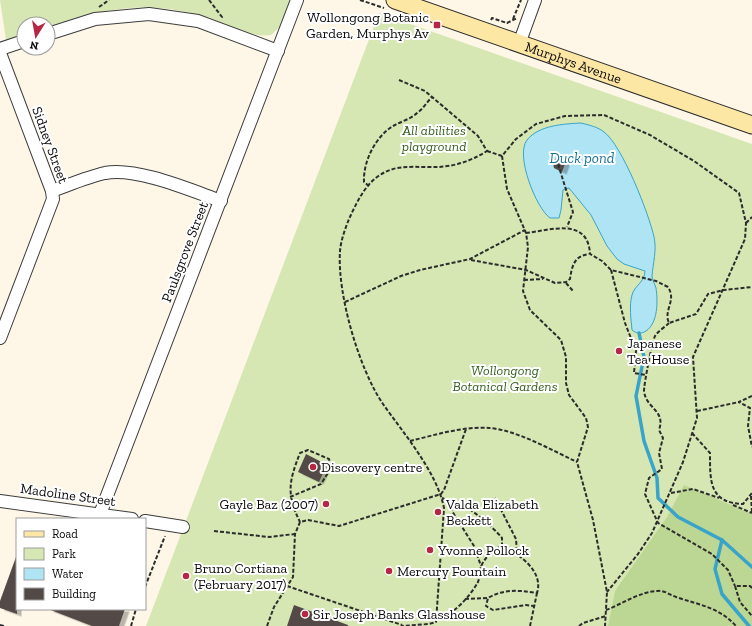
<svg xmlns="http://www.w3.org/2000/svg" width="752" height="626" font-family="'Zilla Slab',serif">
  <defs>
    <filter id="shadow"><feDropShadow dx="4.5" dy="2.5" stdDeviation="0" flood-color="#0004"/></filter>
  </defs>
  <rect width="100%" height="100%" fill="#fef7e8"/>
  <g fill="#d6e7b4">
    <path d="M0,0H291L282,25L271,35C249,38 227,23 207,17C146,0 106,7 48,28V24H24V35L6,40Z"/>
    <polygon points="379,13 752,144 752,626 146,626"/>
  </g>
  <polygon fill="#bcd794" points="684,485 752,514 752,626 608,626 615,591 667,517"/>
  <path fill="#afe4f4" stroke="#38a4c9" d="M581,123C589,125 598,127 604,132C622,145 649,214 654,237C657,250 653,263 652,276C652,280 655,284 656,288C658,301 658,323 646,331C641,334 637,334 632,330C631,319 629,306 632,295C634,286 645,282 645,271L624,264L617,259L607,246L591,215L569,188L563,190L561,210L559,218H550C536,208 515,155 527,140C539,125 564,124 581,123Z"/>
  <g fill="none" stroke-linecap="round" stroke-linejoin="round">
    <g stroke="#38a4c9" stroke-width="3.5">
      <polyline points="639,333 644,357 636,396 644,441 657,478 658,498 678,517 722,540 752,567"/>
      <polyline points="722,540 715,569 722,594 749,626"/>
    </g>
  </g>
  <g fill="#534a47" filter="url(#shadow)">
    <polygon points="559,157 564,159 565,164 562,172 554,168 553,163 555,159"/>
    <polygon points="306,454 327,465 319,482 298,472"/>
    <polygon points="16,557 17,557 17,614 0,608 0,601"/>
    <polygon points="294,605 348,625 348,626 287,626"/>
    <polygon points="48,609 125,609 119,626 92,626"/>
  </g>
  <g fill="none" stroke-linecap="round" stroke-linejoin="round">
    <defs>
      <g id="street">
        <polyline points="48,34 95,19 149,14 198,21 278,51"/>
        <polyline points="519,44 535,0"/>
        <polyline points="0,49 24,41"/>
        <polyline points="0,53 52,191 53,199 0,338"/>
        <path d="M52,191C69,185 87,177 105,173C137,167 190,190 221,201"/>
        <polyline points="0,501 132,519"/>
        <polyline points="100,514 297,0"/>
        <polyline points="145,521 183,527"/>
      </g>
      <g id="secondary">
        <path id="s1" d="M395,0L752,125"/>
      </g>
    </defs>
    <use href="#street" stroke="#3d3d3d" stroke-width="14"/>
    <use href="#secondary" stroke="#2c2c2c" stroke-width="19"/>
    <g stroke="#2c2c2c" stroke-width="2" stroke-dasharray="4 2" stroke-linecap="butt">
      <polyline points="209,0 222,17 221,18"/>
      <polyline points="360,0 384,8"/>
      <polyline points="99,7 109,0"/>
      <polyline points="513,19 521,0"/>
      <polyline points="491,20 492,18 507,23 517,18"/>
      <path d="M399,80L425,91L478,136L487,151C468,163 449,168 427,167C410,167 395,165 380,175C365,184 356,204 349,219C345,229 341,240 340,251C337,294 359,369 383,404C404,434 437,472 444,508L436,622L429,624L401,626"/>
      <polyline points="487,151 502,156 516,139 536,124 565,116 604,115 650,135 694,161 739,193 746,223 745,239 693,357 697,418 683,462 652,533 638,554 607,592"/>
      <polyline points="502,156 507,189 526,233 528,247 523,291 530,310 561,340 566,357 566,383 569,395 586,418 588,427 577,462 593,520 607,592 605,626"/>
      <polyline points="558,164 573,212 567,227"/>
      <path d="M369,186L364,182C363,161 376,135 395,125C402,121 411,119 417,113C423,109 427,102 432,97"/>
      <polyline points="746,223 752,217"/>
      <path d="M526,233C551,230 588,217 590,254L602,261L611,270L656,281L668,287C677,301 663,310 669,323L696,314L708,294L724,290L752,287"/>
      <path d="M471,260L526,270L555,283L566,282L570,279C572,266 574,256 589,254"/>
      <polyline points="611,270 625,323 636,351 634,373 646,375"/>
      <polyline points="524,280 543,279"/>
      <polyline points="566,283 573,291"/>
      <polyline points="345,302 401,276 420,270 470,259 525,230"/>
      <path d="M669,323C665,327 658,331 655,336C652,342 644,384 644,391C646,409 666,410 659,430L663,438L659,453L662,469L649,478L645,494L658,523L712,554L728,570L735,586"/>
      <polyline points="752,396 739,402 750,408 748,426 752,447"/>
      <polyline points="697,411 739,402"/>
      <path d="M692,433L710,453C710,481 709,503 743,504L752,493"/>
      <path d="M410,441C435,435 463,426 489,428C517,430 551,450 577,462"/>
      <polyline points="671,493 693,489 719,498"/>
      <polyline points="751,496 752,512"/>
      <path d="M290,497L321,484L331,468L329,459L308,450L300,453C289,481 286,494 300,522"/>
      <path d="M442,498C447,500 452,501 457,502C471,508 493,527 502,538V546"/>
      <polyline points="495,498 516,539 517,553"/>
      <polyline points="450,501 452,511 474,546 481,566"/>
      <polyline points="733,505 752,513"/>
      <polyline points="214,531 269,537 295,534"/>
      <polyline points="287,586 402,625"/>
      <polyline points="145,587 165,536"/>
      <polyline points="752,588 750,586 735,586 740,602 752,616"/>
      <polyline points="465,599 488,598"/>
      <path d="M606,610C622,604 641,591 658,591C664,590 670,595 676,597C699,605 719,607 736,626"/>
      <path d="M438,618C454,615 470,596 478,582C480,577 479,572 481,567C483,559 495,548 502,546C519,554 544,571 537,593C519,590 503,589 488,598L486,606L493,610L526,605L534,606"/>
      <polyline points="0,625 4,626"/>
      <polyline points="131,626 136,609"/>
      <polyline points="267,626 274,607 293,577 295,534 300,522 308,520 339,526 441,494 444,490 466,429"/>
      <polyline points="530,626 537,593"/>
      <polyline points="579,626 583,623 606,616"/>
    </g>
    <use href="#street" stroke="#fff" stroke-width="12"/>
    <use href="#secondary" stroke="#fde7a5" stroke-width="17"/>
  </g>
  <g fill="#b52742" stroke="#fff" stroke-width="1.5">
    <rect x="433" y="21" width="8" height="8" rx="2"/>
    <circle cx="619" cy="351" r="4"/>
    <circle cx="313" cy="467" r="4"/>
    <circle cx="326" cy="504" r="4"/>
    <circle cx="438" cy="512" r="4"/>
    <circle cx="430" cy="550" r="4"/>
    <circle cx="389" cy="571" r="4"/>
    <circle cx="186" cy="576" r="4"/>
    <circle cx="305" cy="614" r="4"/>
  </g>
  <g text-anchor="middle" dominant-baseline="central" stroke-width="4" stroke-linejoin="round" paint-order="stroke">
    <g font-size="14" fill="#0a0a0a" stroke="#fff" text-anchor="start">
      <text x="429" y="17" text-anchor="end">Wollongong Botanic<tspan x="429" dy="16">Garden, Murphys Av</tspan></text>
      <text x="627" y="343">Japanese<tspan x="627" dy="16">Tea House</tspan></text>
      <text x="321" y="467">Discovery centre</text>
      <text x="318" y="504" text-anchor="end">Gayle Baz (2007)</text>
      <text x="446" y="504">Valda Elizabeth<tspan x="446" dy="16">Beckett</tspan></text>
      <text x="438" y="550">Yvonne Pollock</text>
      <text x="194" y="568">Bruno Cortiana<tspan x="194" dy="16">(February 2017)</tspan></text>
      <text x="397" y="571">Mercury Fountain</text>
      <text x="313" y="614">Sir Joseph Banks Glasshouse</text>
    </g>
    <g font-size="14" fill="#0a0a0a" stroke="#fff">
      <text stroke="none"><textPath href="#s1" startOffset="189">Murphys Avenue</textPath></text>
      <text transform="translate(50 145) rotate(70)">Sidney Street</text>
      <text transform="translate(185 252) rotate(-69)">Paulsgrove Street</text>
      <text transform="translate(68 495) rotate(8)">Madoline Street</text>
    </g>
    <g font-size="14" font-style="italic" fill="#355f1e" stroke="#fff">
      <text x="434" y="130">All abilities<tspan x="434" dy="16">playground</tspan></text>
      <text x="505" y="370">Wollongong<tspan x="505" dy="16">Botanical Gardens</tspan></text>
    </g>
    <g font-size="15" font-style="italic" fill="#197297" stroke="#fff">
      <text x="582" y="158">Duck pond</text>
    </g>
  </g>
  <rect x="16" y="518" width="130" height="92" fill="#ffffff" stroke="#9d9d9d"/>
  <rect x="24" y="531" width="20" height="6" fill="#fde7a5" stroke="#9d9d9d"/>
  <text x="52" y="538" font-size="12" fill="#0a0a0a">Road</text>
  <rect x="24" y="548" width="20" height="12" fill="#d6e7b4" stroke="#9d9d9d"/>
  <text x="52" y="558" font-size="12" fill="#0a0a0a">Park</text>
  <rect x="24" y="568" width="20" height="12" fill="#afe4f4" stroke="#9d9d9d"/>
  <text x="52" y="578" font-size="12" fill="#0a0a0a">Water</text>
  <rect x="24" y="588" width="20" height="12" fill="#534a47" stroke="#9d9d9d"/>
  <text x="52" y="598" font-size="12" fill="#0a0a0a">Building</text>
  <g transform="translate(36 36) rotate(191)"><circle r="19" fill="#ffffff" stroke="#9d9d9d"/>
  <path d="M0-3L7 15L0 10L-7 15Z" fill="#b52742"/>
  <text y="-6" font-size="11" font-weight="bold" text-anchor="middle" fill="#0a0a0a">N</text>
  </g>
</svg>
